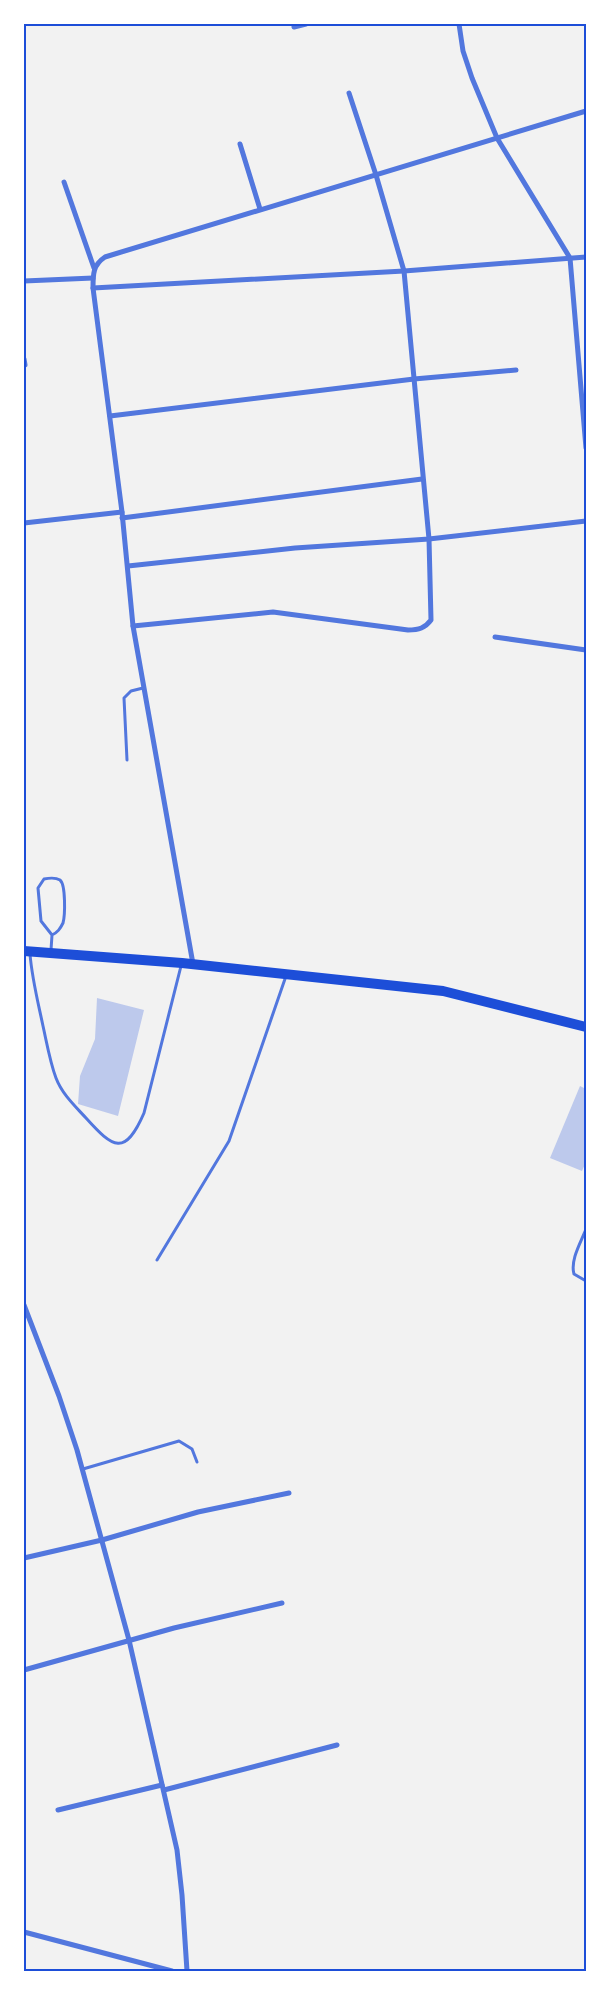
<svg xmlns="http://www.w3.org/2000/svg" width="610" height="1995" font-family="'Work Sans',sans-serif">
  <rect width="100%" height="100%" fill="#f2f2f2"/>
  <g fill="#bdc9ec">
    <polygon points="97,998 144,1010 118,1116 78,1104 80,1076 95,1039"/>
    <polygon points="580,1086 586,1089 586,1162 582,1171 550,1158"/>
  </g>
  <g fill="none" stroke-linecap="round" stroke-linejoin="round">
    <g stroke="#5277de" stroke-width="3">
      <polyline points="127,760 124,698 131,691 143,688"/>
      <path d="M51,950L52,935C58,932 60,929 63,923C65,916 66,885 60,880C55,877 49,878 44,879L38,888L41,921L52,935"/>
      <path d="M30,954C32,979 38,1002 43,1026C47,1044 50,1062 56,1078C62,1094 75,1106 86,1118C113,1148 125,1157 144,1113L181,966"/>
      <path d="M586,1229C581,1242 570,1260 574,1274L586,1281"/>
      <polyline points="157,1260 229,1141 286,976"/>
      <polyline points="83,1469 179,1441 192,1449 197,1462"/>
    </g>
    <g stroke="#5277de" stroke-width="5">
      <polyline points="459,24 463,51 472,78 497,138 570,258 586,448"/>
      <polyline points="294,27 306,24"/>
      <polyline points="240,144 260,209"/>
      <polyline points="64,182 94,268"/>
      <polyline points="24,281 93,278"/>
      <polyline points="93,288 404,271 586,257"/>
      <polyline points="24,359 25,365"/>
      <polyline points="110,416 414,379 516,370"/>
      <polyline points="122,518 422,479"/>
      <polyline points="24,523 122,512"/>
      <polyline points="128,566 295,548 429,539 586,521"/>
      <path d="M133,626L273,612L408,630C419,630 425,628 431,620L429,539L404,271L376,175L349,93"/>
      <polyline points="495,637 586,650"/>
      <path d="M193,964L133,626L122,512L93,288C93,274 93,265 105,257L586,111"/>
      <polyline points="24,1305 59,1396 77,1450 129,1640 177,1850 182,1895 187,1971"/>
      <polyline points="24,1558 102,1540 198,1512 289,1493"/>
      <polyline points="24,1670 174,1628 282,1603"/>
      <polyline points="164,1790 337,1745"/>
      <polyline points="58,1810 162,1785"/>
      <polyline points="24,1932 172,1971"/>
    </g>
    <polyline stroke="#1d4ed8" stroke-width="10" points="24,951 182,963 443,991 586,1027"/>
  </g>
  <rect width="610" height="1995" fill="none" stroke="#ffffff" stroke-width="50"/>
  <rect x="25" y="25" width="560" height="1945" fill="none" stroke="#1d4ed8" stroke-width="2"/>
</svg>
